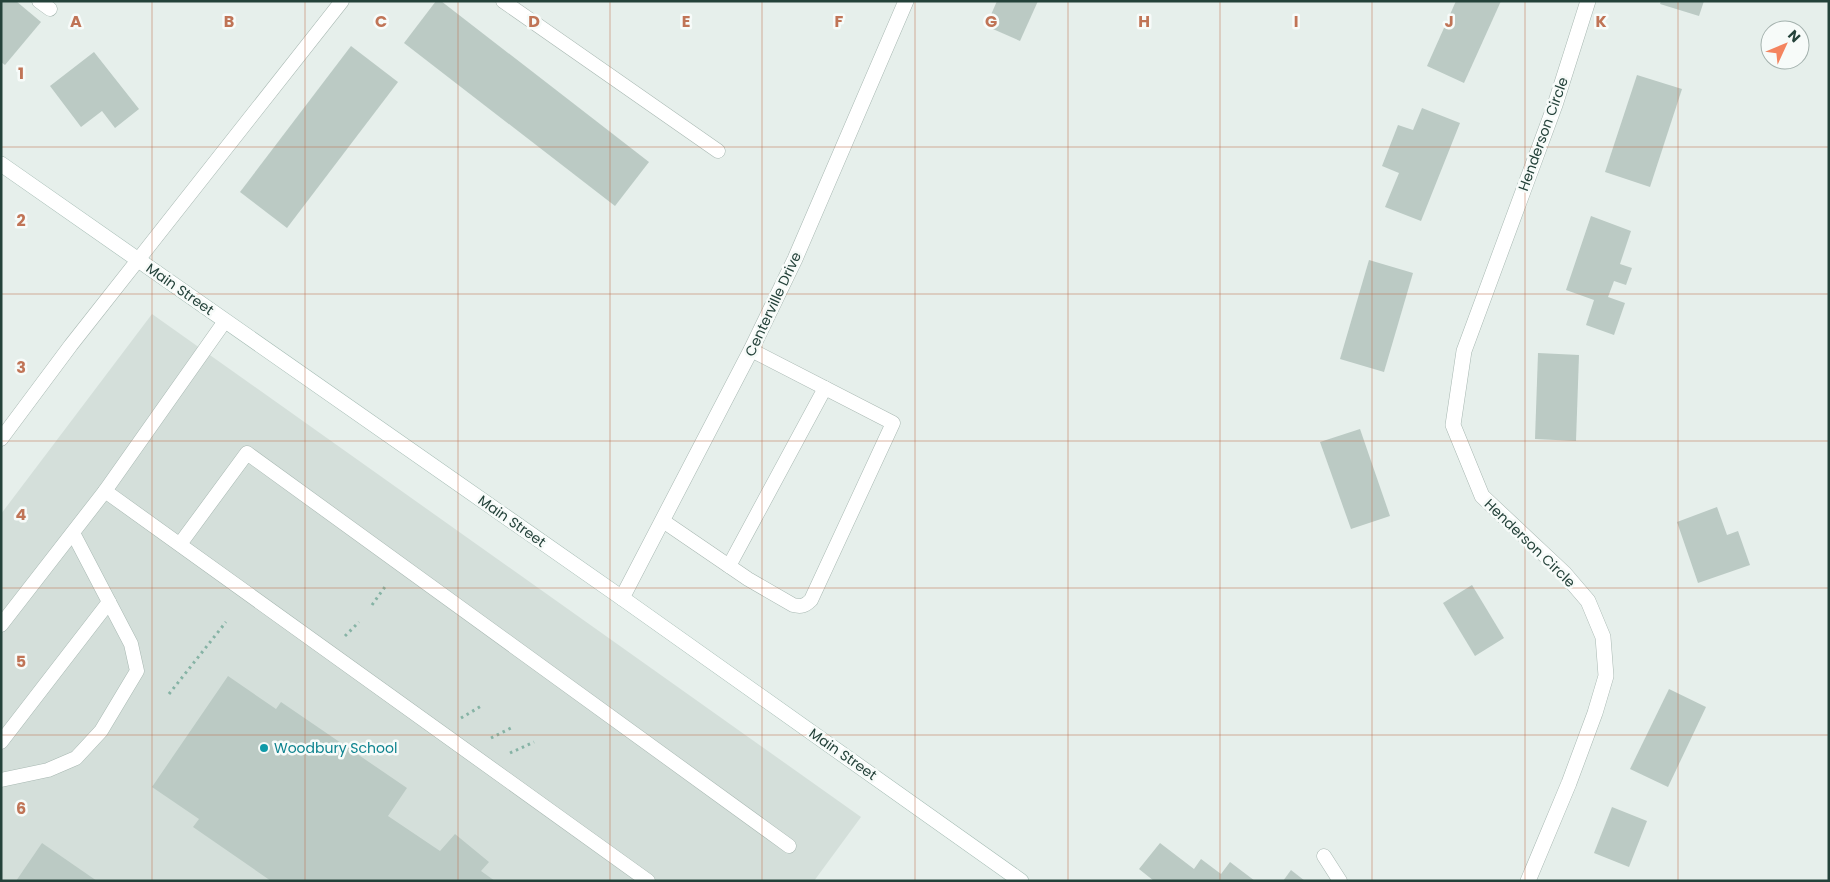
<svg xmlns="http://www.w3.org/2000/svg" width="1830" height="882" font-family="Poppins,sans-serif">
  <rect width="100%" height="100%" fill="#e6efeb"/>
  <polygon fill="#d4dfda" points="152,314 861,817 814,881 1,881 1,514"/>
  <g fill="#bbcac4">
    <polygon points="1,1 16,1 41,22 5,65 1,62"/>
    <polygon points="436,1 441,1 649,162 615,206 404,43"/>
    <polygon points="997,1 1038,1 1020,41 986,26"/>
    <polygon points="1456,1 1501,1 1464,83 1427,66"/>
    <polygon points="1661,1 1704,1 1699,16 1660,4"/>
    <polygon points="351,46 398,82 287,228 240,192"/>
    <polygon points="94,52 139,109 115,128 102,111 81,127 50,86"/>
    <polygon points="1637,75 1682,89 1650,187 1605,172"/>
    <polygon points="1422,108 1460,123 1421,221 1385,207 1399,173 1382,166 1398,125 1413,130"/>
    <polygon points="1591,216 1631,231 1620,264 1632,268 1626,285 1614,281 1608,297 1625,303 1614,335 1586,325 1594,300 1566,290"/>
    <polygon points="1369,260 1413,273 1384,372 1340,359"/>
    <polygon points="1538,353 1579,355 1576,441 1535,439"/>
    <polygon points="1360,429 1390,516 1351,529 1320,442"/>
    <polygon points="1717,507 1727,535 1738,531 1750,565 1698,583 1677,522"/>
    <polygon points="1472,585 1504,638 1475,656 1443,603"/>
    <polygon points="228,676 276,709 281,702 407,788 388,816 440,851 455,834 489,862 481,871 495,881 271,881 193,827 199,819 152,787"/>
    <polygon points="1669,689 1706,707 1668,787 1630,769"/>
    <polygon points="1612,807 1647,821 1629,867 1594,853"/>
    <polygon points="42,843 97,881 16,881"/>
    <polygon points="1160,843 1194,869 1201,859 1221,874 1230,862 1255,881 1154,881 1139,869"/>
    <polygon points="1291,870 1305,881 1283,881"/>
  </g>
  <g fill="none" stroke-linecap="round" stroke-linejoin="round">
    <defs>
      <g id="service">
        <polyline points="39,1 50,9"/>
        <polyline points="503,1 718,151"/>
        <polyline points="1,439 71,345 342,1"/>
        <polyline points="105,491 648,881"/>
        <path d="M663,521L748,579L793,605C801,607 805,606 811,600L893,423L751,350"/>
        <polyline points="180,544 247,453 789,846"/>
        <polyline points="729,566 825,388"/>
        <polyline points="1,625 105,491 225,321"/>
        <polyline points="1,742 109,602"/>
        <polyline points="1,780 48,770 76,758 101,731 137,671 131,644 73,533"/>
        <polyline points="1324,856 1340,881"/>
      </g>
      <g id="minor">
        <polyline points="622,598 751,350 795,259 906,1"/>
        <polyline points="1528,881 1569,783 1595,713 1606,676 1603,637 1588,601 1564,573 1482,496 1453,425 1464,351 1555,105 1588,1"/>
      </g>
      <polyline id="secondary" points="1,164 622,598 1021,881"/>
    </defs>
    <use href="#service" stroke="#a8b8b2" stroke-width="15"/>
    <use href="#minor" stroke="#a8b8b2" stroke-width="16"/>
    <use href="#secondary" stroke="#a4bbb3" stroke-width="16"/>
    <g stroke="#86b3a5" stroke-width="3" stroke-dasharray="2.5 4" stroke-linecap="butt">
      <polyline points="372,605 387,584"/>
      <polyline points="345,636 359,622"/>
      <polyline points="169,694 226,622"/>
      <polyline points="461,718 483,705"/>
      <polyline points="491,738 513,727"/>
      <polyline points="510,753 534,742"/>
    </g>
    <use href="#service" stroke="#fff" stroke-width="14"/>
    <use href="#minor" stroke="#fff" stroke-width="15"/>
    <use href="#secondary" stroke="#fff" stroke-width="15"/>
  </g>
  <path fill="none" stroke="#c07456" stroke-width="1" stroke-opacity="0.55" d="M152,1V881M305,1V881M458,1V881M610,1V881M762,1V881M915,1V881M1068,1V881M1220,1V881M1372,1V881M1525,1V881M1678,1V881M1,147H1829M1,294H1829M1,441H1829M1,588H1829M1,735H1829"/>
  <circle fill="#0f9aa8" stroke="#f7fbf9" stroke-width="2" cx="264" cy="748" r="5"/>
  <g text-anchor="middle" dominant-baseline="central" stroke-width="5" stroke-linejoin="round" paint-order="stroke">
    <g font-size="14" fill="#24423a" stroke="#f7fbf9">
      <text transform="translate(1543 134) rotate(-70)">Henderson Circle</text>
      <text transform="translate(180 289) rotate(35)">Main Street</text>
      <text transform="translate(773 304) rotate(-65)">Centerville Drive</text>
      <text transform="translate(512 521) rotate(35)">Main Street</text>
      <text transform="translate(1530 543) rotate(44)">Henderson Circle</text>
      <text transform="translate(843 754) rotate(35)">Main Street</text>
    </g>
    <g font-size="14" fill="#0d838f" stroke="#f7fbf9" text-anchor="start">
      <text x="274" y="748">Woodbury School</text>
    </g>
  </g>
  <g font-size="16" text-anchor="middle" font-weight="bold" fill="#c07456" stroke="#f7fbf9" stroke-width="5" stroke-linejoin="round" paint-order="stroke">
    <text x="76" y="27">A</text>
    <text x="229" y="27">B</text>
    <text x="381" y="27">C</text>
    <text x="534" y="27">D</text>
    <text x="686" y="27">E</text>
    <text x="839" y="27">F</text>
    <text x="991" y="27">G</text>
    <text x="1144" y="27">H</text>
    <text x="1296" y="27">I</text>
    <text x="1449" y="27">J</text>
    <text x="1601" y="27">K</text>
    <text x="21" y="79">1</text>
    <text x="21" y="226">2</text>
    <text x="21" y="373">3</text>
    <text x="21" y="520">4</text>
    <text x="21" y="667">5</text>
    <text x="21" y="814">6</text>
  </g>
  <rect width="1830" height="882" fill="none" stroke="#24423a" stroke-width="5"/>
  <g transform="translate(1785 45) rotate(46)"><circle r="24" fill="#f7fbf9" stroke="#a3b1ad"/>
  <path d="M0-4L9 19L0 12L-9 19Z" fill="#f4845f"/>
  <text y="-8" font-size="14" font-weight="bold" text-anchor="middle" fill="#24423a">N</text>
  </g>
</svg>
